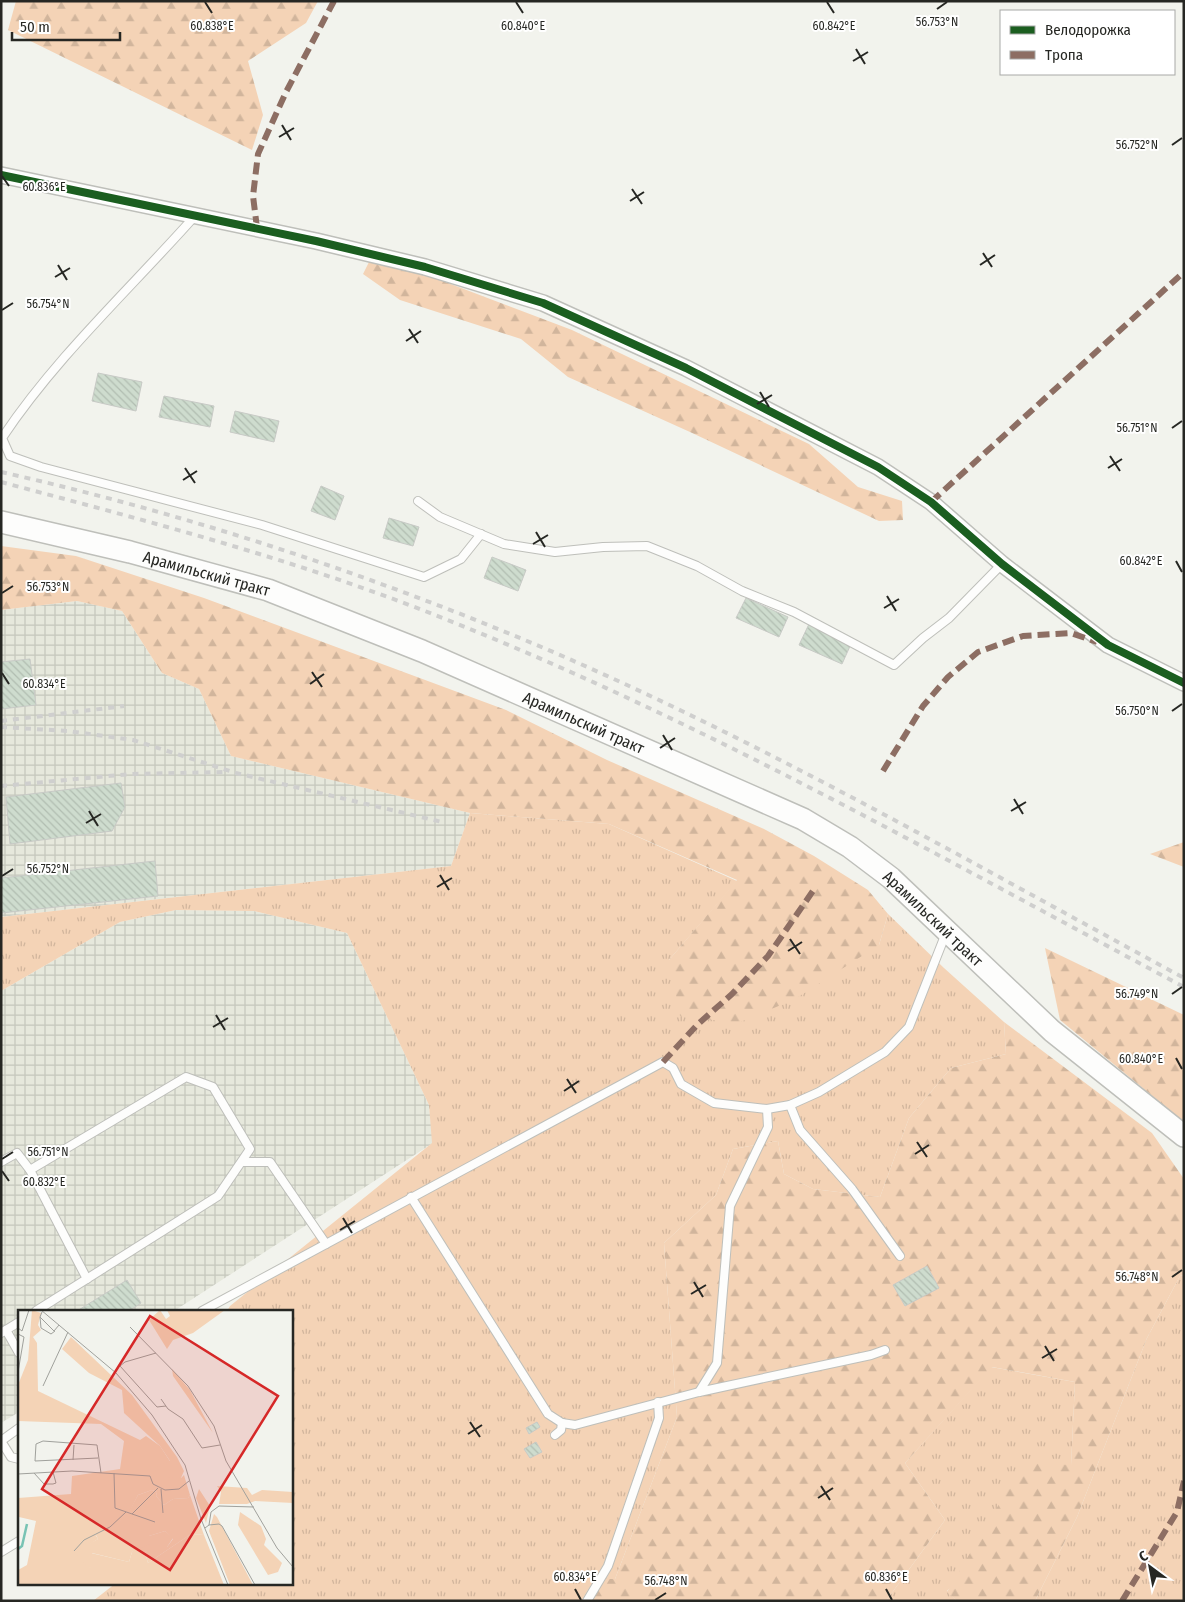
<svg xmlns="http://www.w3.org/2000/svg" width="1185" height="1602" font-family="'Fira Sans Condensed',sans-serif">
  <defs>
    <pattern id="industrial-grid" width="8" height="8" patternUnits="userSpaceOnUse" patternTransform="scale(1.25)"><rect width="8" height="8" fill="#e6e8dc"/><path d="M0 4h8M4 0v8" fill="none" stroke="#c5c7bc"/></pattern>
    <pattern id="grass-tufts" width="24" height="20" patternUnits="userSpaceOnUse" patternTransform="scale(1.25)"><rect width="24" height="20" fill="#f4d3b6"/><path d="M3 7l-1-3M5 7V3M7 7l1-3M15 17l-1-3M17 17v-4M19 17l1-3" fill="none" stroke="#d1b59c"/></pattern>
    <pattern id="forest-firs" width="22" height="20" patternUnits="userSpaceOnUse" patternTransform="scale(1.25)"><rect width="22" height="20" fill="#f4d3b6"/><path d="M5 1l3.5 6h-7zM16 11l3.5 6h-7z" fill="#d1b59c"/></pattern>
    <pattern id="building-back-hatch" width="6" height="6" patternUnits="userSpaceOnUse" patternTransform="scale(1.25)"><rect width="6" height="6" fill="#cedcce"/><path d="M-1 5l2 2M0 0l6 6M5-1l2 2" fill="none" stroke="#b1bdb1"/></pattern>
  </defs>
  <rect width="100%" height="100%" fill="#f2f3ed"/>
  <g fill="url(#industrial-grid)">
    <polygon points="77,601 122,611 162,673 199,689 231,756 470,813 451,866 1,917 1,610"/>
    <polygon points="176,910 254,911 347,933 429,1105 433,1143 174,1311 19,1311 19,1412 1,1423 1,991 120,922"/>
  </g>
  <g fill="url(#grass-tufts)">
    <polygon points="470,813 609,824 737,881 669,960 879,945 888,914 944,968 1004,1022 1006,1054 951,1068 909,1118 880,1197 813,1189 784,1174 778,1141 733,1149 716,1195 664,1243 677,1417 615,1579 595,1579 581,1601 93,1601 116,1583 291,1583 291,1311 227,1311 230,1306 432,1143 429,1105 347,933 254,911 176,910 120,922 1,991 1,917 451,866"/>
    <polygon points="1184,1275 1184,1601 1035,1601 1077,1517 1147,1338 1180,1276"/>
    <polygon points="991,1367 1075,1382 1071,1466 947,1591 957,1601 886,1601 945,1520 905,1463"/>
  </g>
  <g fill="url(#forest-firs)">
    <polygon points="16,1 318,1 306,23 248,61 263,115 252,150 8,30"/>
    <polygon points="369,262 427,275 572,330 809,444 858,487 902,501 903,520 879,521 690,432 568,377 521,339 400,300 363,274"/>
    <polygon points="1,546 76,556 204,598 506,710 607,760 764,829 814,856 868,890 888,914 879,945 795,999 738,1023 680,1016 669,960 737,880 609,824 470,813 231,756 199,689 162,673 122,611 77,601 1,610"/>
    <polygon points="1184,842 1184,867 1150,854"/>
    <polygon points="1045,948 1184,1015 1184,1122 1060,1020"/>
    <polygon points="1004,1022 1152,1133 1184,1179 1184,1275 1180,1276 1147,1338 1077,1517 1035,1601 957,1601 947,1592 1024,1462 1071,1465 1075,1382 992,1367 905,1463 945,1520 886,1601 581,1601 595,1579 615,1579 677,1417 664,1243 716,1195 733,1149 778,1141 784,1174 813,1189 880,1197 909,1118 951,1068 1006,1054"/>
  </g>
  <g fill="url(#building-back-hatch)" stroke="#c8cac6">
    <polygon points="98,373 142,382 136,411 92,401"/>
    <polygon points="164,396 214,406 210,427 159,417"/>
    <polygon points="235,411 279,421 274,442 230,432"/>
    <polygon points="321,486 344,496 335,520 311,511"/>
    <polygon points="389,518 419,527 413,546 383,538"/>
    <polygon points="492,557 526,570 518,591 484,578"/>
    <polygon points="746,598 788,617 779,637 736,618"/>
    <polygon points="809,624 851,644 842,664 799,645"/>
    <polygon points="30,659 36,705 1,709 1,662"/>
    <polygon points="121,783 125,807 112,831 10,844 6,797"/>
    <polygon points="155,861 158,896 1,913 1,878"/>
    <polygon points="927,1266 939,1288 905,1306 893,1285"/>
    <polygon points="127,1280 141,1303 129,1311 77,1311"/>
    <polygon points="537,1422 540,1427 529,1434 526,1428"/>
    <polygon points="536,1442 542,1452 530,1458 524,1449"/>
  </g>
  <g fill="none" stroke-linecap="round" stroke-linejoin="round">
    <defs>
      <g id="service">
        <path d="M194,217C129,290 56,357 2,438L10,456L41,467L262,525L424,577L461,559L481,534"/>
        <polyline points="418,501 440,517 504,544 555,552 603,547 647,546 697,566 742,591 794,612 894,665 923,638 949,618 1002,564"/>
        <polyline points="790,1105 800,1130 852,1189 900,1256"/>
        <polyline points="1,1162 17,1153 30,1170 186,1077 213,1087 250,1149 218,1196 36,1311"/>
        <polyline points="242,1162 270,1162 326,1244"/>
        <polyline points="30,1170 87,1279"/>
        <polyline points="411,1197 548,1414 562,1423 575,1425 699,1392 871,1355 885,1350"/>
        <polyline points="202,1311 663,1062 673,1068 681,1084 714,1103 767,1109 790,1105 819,1092 885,1052 909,1027 946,933"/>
        <polyline points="6,1330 19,1353"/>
        <polyline points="1,1333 19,1322"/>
        <polyline points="699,1392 717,1363 730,1206 768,1127 767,1109"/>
        <polyline points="19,1428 1,1441 11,1457 19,1459"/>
        <polyline points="555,1435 561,1430 562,1423"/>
        <polyline points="1,1552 19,1541"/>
        <polyline points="587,1601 608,1566 659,1418 658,1402"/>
      </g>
      <polyline id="minor" points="1,175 316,241 425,267 543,303 686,368 878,467 931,502 1002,564 1108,645 1184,683"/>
      <g id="secondary">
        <path id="s1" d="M1,522L130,552L268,590L422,651L803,819L850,847L891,878L1052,1031L1184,1136"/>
      </g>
    </defs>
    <use href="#service" stroke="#bebfba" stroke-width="10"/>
    <use href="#minor" stroke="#bebfba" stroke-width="18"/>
    <use href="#secondary" stroke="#bebfba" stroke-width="24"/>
    <use href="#service" stroke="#fdfdfc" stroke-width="8"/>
    <use href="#minor" stroke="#fdfdfc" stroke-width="15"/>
    <use href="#secondary" stroke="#fdfdfc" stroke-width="21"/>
    <g stroke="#cfcfce" stroke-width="4" stroke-dasharray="6 6" stroke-linecap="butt">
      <path d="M1,472C183,513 360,571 532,643C757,738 969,862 1184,978"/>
      <path d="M1,482C147,521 294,559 435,615C695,717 938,856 1184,987"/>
      <polyline points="1,721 124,706"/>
      <polyline points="1,727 68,731 133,740 236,773 442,822"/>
      <polyline points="1,786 131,774 226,772"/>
    </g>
    <g stroke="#8d6e63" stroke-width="6" stroke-dasharray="12 6" stroke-linecap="butt">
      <polyline points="257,228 253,196 258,154 286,92 334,1"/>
      <polyline points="931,502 1184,272"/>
      <polyline points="883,771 923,706 948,677 978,652 1023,636 1071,633 1097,642"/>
      <polyline points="663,1062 697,1025 732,994 768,956 815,888"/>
      <polyline points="1122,1601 1177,1512 1184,1481"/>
    </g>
    <defs>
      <polyline id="cycleway" points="1,175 316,241 425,267 543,303 686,368 878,467 931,502 1002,564 1108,645 1184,683"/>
    </defs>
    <use href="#cycleway" stroke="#fff" stroke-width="11"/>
    <use href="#cycleway" stroke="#1b5e20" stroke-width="8"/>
  </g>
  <path fill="none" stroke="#262723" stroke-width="2" d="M205,2L212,13M516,2L523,13M827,2L834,13M937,9L947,2M856,49L865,64M853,61L868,52M282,125L291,140M279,137L294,128M1172,145L1182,138M2,176L9,186M632,189L642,204M630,201L644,192M983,253L992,267M58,265L67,280M980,265L995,255M55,277L70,268M2,310L13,303M409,329L418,343M406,341L421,331M760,392L769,407M757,404L772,395M1172,428L1182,421M1110,456L1120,471M185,468L195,483M1108,468L1122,459M183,480L197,471M536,532L545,547M533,544L548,535M1176,561L1182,572M2,593L13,586M887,596L896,611M884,608L899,599M312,672L322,687M2,673L9,684M310,684L324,674M1172,711L1182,704M663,735L672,750M660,748L675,738M1014,799L1023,814M89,811L98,826M1011,811L1026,802M86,823L101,814M440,875L449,890M2,876L13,869M437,887L452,878M790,939L800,954M788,951L802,942M1172,994L1182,987M216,1015L225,1030M213,1027L228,1018M1176,1058L1182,1069M567,1079L576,1093M564,1091L579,1081M917,1142L927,1157M915,1154L929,1145M2,1159L13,1152M2,1171L9,1181M343,1218L352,1233M340,1230L355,1221M1172,1277L1182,1270M694,1282L703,1297M691,1294L706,1285M1045,1346L1054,1361M1042,1358L1057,1349M470,1422L480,1437M468,1434L482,1425M821,1486L830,1500M818,1498L833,1488M575,1589L581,1600M886,1589L892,1600M655,1600L666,1593"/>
  <g text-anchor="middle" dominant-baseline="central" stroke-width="4" stroke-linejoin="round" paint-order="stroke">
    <g font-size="16" fill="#262723" stroke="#fff">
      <text stroke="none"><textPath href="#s1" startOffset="212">Арамильский тракт</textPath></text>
      <text stroke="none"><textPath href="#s1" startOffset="618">Арамильский тракт</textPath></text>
      <text stroke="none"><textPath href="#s1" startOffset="1022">Арамильский тракт</textPath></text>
    </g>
  </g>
  <g transform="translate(18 1310)">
    <rect width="275" height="275" fill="#f2f3ed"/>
    <path d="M14,0L23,3L20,15L23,20L15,27L19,33L20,81L122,130L128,126L142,136L163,168L166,165L172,185L170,188L155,189L146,195L138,186L139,182L134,180L120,185L110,205L92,219L77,224L80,229L69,236L72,258L73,243L111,252L114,242L131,226L147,221L155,228L149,237L127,242L130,253L173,224L186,225L206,275H0V260L9,255L18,211L1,207L0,210V188L53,184L54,166L102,159L106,131L83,114L0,111V75L10,50ZM196,204L199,207L235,275H212L191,221Z" fill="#f4d3b6"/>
    <path d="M142,0L148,9L152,6L149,0H207L175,23L155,30L149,39L131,10ZM53,27L114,85L159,147L166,161L163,168L143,167L137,162L140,155L152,151L142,136L106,103L104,80L71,63L44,39ZM154,59L172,80L195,123L155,66ZM199,176L229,178L234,185L244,180L275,182V193L237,191L229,194H201L203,182ZM181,179L192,196L188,213L178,188ZM134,180L139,182L138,186L146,195L155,189L170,188L172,185L186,225L173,224L130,253L127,242L144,234L149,237L155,229L147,221L131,226L132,234L114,242L111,252L74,243V256L72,258L68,256L57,242L66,233L69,235L80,229L77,223L92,218L109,205L120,185ZM222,202L243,216L248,229L246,235L264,253L260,262L250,265L220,215Z" fill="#f4d3b6"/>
    <path fill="none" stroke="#78c3b4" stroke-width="2.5" d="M0,239L4,236L9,214"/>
    <path fill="none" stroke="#a0a19c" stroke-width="1" d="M23,0L98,63L134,105L167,155L183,209L210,275M24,2L22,7L36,21L41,15M22,7L23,18L33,24L37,21M112,17L170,76L196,116L208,151L259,238L275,257M0,18L4,21L11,0M0,24L6,27L0,62M138,43L107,52L102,56L139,97L148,96M25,76L50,22M143,89L150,99L165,109L184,138L202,135M80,148L17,151L18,134L25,131L79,135L83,163M55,150L56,135M16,163L26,174H35L38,173L35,162M96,163L97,198L137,212M0,164L54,161L132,166L135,174L147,180L161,179L171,171M143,179L145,203M114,204L140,178M191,215L201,214L204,216L237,275M187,218L191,215L193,202L201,196L236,197M56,241L66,230L92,217L108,202"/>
    <path fill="#d62828" fill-opacity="0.15" stroke="#d62828" stroke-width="2.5" d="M132,6L260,86L152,260L24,179Z"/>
    <rect width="275" height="275" fill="none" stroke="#262723" stroke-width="2.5"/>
  </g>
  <g font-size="12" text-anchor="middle" fill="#262723" stroke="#fff" stroke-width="4" stroke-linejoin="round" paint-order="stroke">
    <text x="937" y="26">56.753°N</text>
    <text x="212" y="30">60.838°E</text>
    <text x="523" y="30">60.840°E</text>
    <text x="834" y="30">60.842°E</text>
    <text x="1137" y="149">56.752°N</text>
    <text x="44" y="191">60.836°E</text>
    <text x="48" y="308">56.754°N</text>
    <text x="1137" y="432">56.751°N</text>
    <text x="1141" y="565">60.842°E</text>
    <text x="48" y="591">56.753°N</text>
    <text x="44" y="688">60.834°E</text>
    <text x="1137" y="715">56.750°N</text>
    <text x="48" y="873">56.752°N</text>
    <text x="1137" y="998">56.749°N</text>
    <text x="1141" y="1063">60.840°E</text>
    <text x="48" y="1156">56.751°N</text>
    <text x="44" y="1186">60.832°E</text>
    <text x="1137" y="1281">56.748°N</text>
    <text x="575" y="1581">60.834°E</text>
    <text x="886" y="1581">60.836°E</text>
    <text x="666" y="1585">56.748°N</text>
  </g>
  <rect width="1185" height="1602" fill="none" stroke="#262723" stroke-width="5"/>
  <rect x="1000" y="10" width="175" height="65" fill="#ffffff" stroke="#a8a9a7"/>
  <rect x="1010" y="26" width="25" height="8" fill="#1b5e20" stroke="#a8a9a7"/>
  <text x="1045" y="35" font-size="15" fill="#262723">Велодорожка</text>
  <rect x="1010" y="51" width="25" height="8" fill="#8d6e63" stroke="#a8a9a7"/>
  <text x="1045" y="60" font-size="15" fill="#262723">Тропа</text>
  <g transform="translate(1150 1567) rotate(328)" stroke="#ffffff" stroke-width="4" paint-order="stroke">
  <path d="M0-4L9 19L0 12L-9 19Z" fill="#262723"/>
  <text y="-8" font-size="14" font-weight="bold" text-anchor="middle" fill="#262723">С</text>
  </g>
  <path d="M12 32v8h108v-8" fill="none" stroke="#262723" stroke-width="2.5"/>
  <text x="20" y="32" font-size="15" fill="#262723" stroke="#ffffff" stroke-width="4" paint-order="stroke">50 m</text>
</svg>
